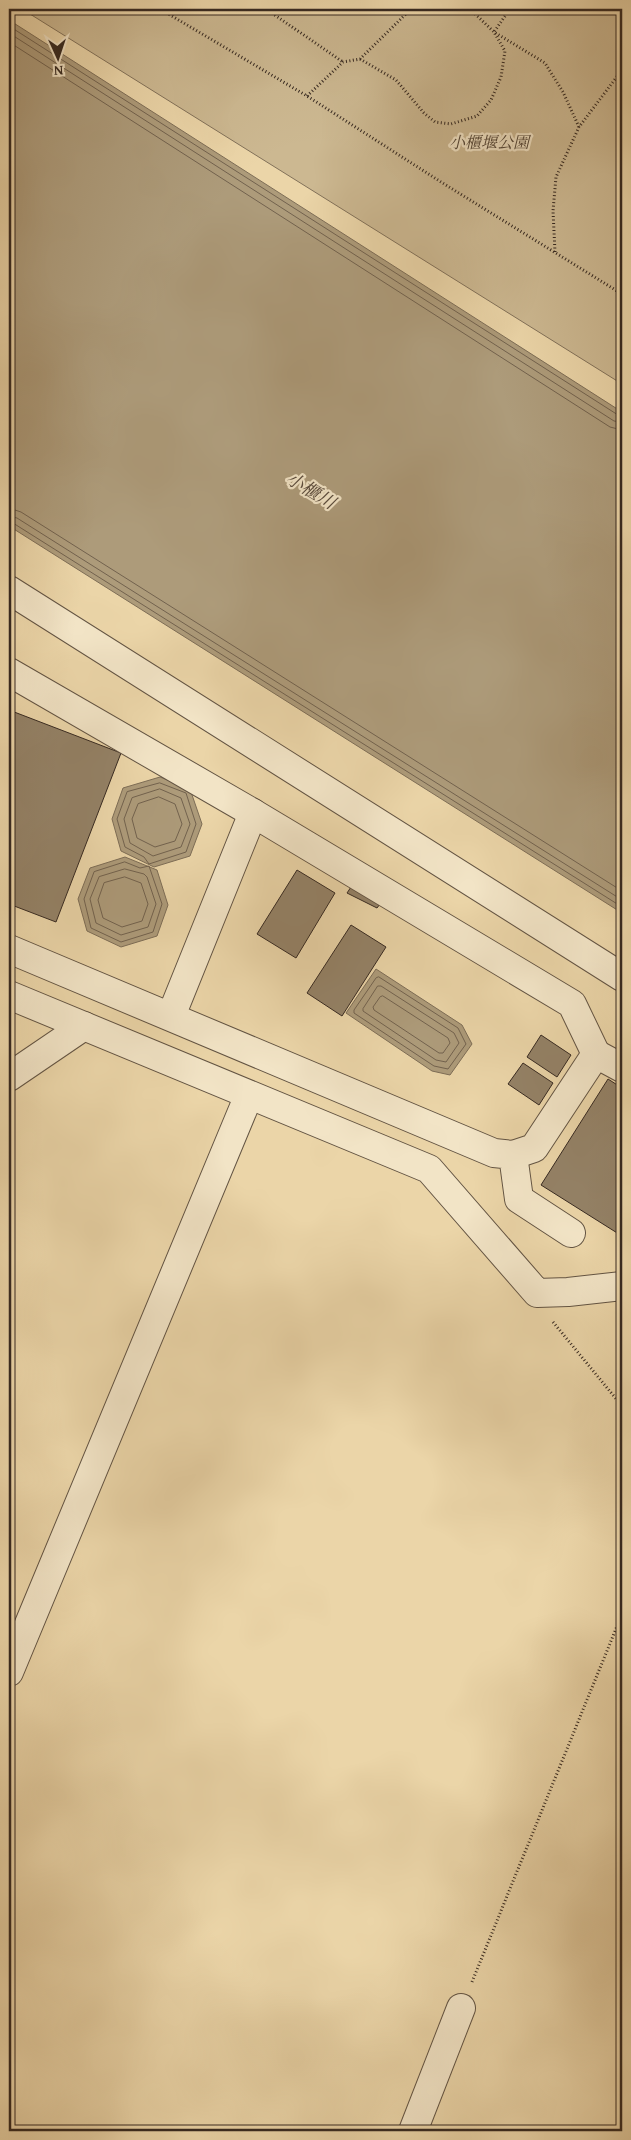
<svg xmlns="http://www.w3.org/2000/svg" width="631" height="2140" font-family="'Gentium Book Plus','Noto Serif JP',serif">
  <rect width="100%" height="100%" fill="#ebd5a8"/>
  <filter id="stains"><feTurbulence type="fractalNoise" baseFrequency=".004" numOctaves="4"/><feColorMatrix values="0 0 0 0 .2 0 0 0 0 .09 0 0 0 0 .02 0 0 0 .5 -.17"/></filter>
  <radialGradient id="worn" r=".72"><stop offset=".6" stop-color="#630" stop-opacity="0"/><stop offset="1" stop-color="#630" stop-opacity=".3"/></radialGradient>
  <polygon fill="#ccb891" stroke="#817059" points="22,9 622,9 622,384"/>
  <g fill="#ad9b7a" stroke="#7d6d56">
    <polygon points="9,20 622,412 622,913 9,526"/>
    <polygon points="160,777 190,789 202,824 190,856 154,867 121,851 112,819 123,788"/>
    <polygon points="125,857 157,870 168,905 157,936 121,947 87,931 78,899 90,868"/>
    <polygon points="376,969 462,1025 472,1044 450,1075 432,1071 346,1013"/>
  </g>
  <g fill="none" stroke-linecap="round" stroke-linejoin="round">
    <g stroke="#72624e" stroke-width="1">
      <polyline points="9,26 618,415 622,416"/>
      <polyline points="9,33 614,421 622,422"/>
      <polyline points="9,42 610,427 622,430"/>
      <polyline points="9,508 21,512 622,891"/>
      <polyline points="9,516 17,518 622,900"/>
      <polyline points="9,522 13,523 622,907"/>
      <polygon points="160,783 186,793 196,824 186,852 149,864 144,857 125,847 117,819 127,792"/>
      <polygon points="160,789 181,798 190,824 181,847 153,856 130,843 124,819 132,798"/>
      <polygon points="159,797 175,804 182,824 175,841 155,847 137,838 132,819 138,804"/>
      <polygon points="125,862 140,868 149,866 162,904 153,932 121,942 91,928 84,899 94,872"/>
      <polygon points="125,869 144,874 147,877 156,904 148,927 121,935 96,923 90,899 99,877"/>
      <polygon points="125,877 141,883 148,904 142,921 122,927 103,918 98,900 104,883"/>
      <polygon points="379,977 458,1028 466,1044 448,1069 434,1066 354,1013 354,1010 376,978"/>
      <polygon points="378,986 381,986 454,1033 459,1043 446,1062 436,1060 363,1011 363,1009"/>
      <polygon points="383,996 448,1038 450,1043 443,1053 439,1053 374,1010 373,1007 380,997"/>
    </g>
  </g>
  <g fill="#948267" stroke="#362921">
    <polygon points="9,710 121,753 56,922 9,904"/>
    <polygon points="297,870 335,893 296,958 257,934"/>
    <polygon points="353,884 383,900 377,908 347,893"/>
    <polygon points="351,925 386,947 342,1016 307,993"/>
    <polygon points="541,1035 571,1055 557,1077 527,1057"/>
    <polygon points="523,1063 553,1083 539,1105 508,1084"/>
    <polygon points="608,1079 622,1088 622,1236 541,1185"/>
  </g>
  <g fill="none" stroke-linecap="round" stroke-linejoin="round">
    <defs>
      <g id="minor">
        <polyline points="9,590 622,977"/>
        <polyline points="9,672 253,813"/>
        <polyline points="9,949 494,1153 513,1155 519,1199 571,1233"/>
        <polyline points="9,995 429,1169 537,1293 568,1292 622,1286"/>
        <polyline points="171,1016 253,813 572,1004 596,1054"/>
        <polyline points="9,1077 84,1026"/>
        <polyline points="513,1155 534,1148 596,1054 622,1068"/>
        <polyline points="9,1672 249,1095"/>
        <polyline points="413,2131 461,2008"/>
      </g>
    </defs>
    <use href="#minor" stroke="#635443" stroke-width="30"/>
    <g stroke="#362921" stroke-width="3" stroke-dasharray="1 2.5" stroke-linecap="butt">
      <polyline points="160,9 307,96 441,182 622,294"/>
      <polyline points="266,9 343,62"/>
      <polyline points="470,9 494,32 545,63 563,92 579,127"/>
      <polyline points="360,59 396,80 424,113 435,122 451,124 477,116 491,100 501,77 505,51 494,32 510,9"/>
      <polyline points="307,96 343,62 360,59 411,9"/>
      <polyline points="555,252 553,211 556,177 579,127 622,70"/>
      <polyline points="553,1322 622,1406"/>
      <polyline points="472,1982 622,1614"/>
    </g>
    <use href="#minor" stroke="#f2e4c6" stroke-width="28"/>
  </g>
  <g text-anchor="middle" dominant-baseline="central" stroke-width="4.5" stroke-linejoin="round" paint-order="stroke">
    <g font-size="16" font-style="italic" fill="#544637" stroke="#f2e4c6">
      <text x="489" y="142">小櫃堰公園</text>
    </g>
    <g font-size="18" font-style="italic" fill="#5a4b3c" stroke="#f2e4c6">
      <text transform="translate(311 490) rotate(31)">小櫃川</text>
    </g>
  </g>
  <rect width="631" height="2140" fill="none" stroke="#ebd5a8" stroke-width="30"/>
  <rect x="10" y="10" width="611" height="2120" fill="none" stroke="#362921" stroke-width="2.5"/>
  <rect x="15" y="15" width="601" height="2110" fill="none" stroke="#362921"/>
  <g transform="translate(58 58) rotate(177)" stroke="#f2e4c6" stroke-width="4" paint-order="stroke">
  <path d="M0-4L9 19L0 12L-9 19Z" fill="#362921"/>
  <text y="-8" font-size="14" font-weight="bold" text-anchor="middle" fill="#362921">N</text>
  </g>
  <rect width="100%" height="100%" filter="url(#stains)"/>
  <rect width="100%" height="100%" fill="url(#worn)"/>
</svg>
